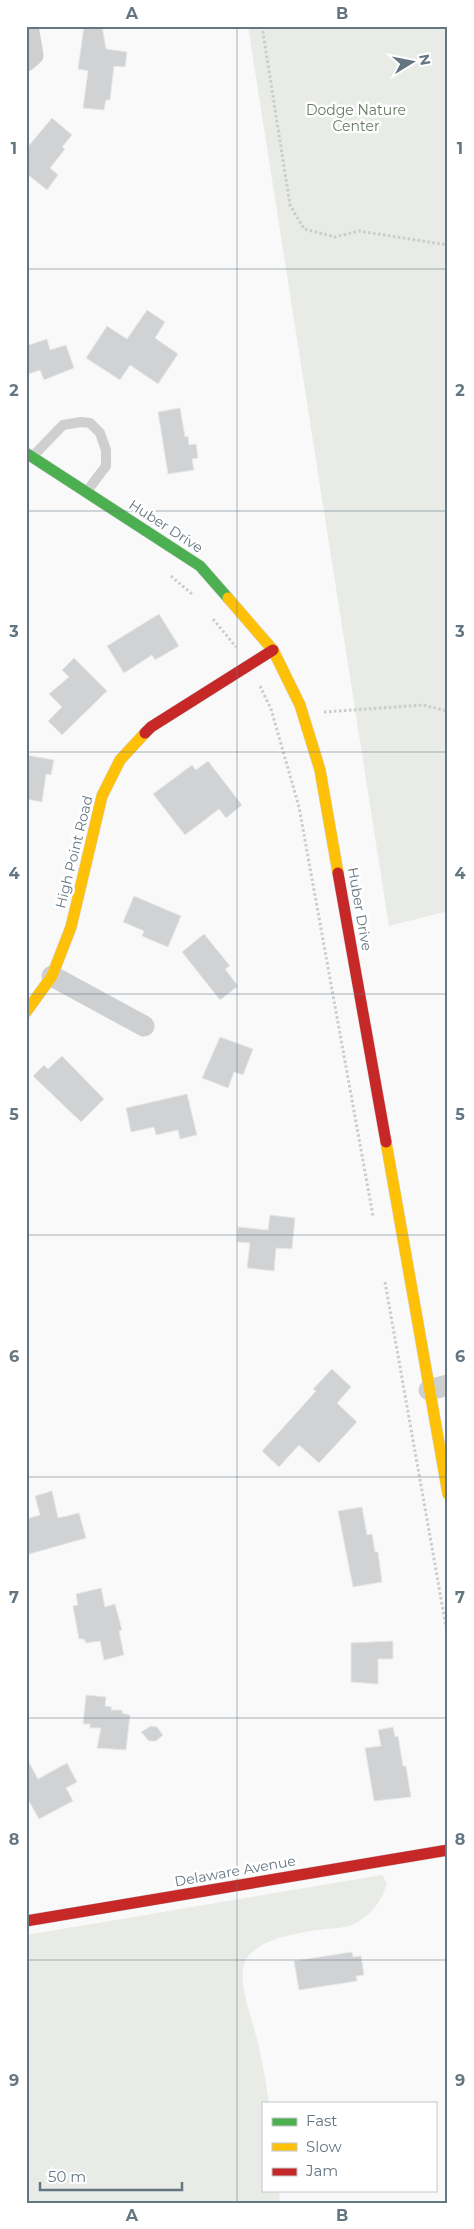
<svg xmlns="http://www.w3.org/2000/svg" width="474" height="2229" font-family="Montserrat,sans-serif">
  <rect width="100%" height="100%" fill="#f9f9f9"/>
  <g fill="#e8ebe6">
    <polygon points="248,26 448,26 448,911 389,926"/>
    <path d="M382,1875L387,1883C382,1901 370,1917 352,1925C345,1928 334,1928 326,1929C301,1932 247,1939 243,1969C240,1992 254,2024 259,2047C263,2065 266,2084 269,2103H263V2190H279L280,2203H26V1935Z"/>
  </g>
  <g fill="#d0d2d3" stroke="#e8e8e8">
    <polygon points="84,26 102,26 106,49 127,52 125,67 114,66 110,100 106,100 104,110 83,108 88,71 78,69"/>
    <polygon points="52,118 72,135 62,147 65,149 50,168 58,175 47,190 26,173 26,149"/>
    <polygon points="147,310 165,322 155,338 178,354 158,384 130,365 120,380 86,358 107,326 127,339"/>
    <polygon points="47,339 50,350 66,345 74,368 44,380 40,370 26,375 26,346"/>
    <polygon points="180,408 185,437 188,436 189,445 196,444 198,458 192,459 194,470 168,474 158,412"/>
    <polygon points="159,614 179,646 155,660 152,655 124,673 107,646"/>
    <polygon points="74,658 107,691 62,735 48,721 62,707 49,694 69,677 62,670"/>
    <polygon points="26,755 54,760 51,775 46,774 42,802 26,799"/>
    <polygon points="208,761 242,805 226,818 219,809 185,835 153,794 192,765 196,770"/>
    <polygon points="134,896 181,916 168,947 142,936 144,931 123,922"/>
    <polygon points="204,934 230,966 225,969 238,986 220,1000 182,952"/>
    <polygon points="220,1037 253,1049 243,1075 234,1072 228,1088 202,1078"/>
    <polygon points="62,1056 104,1099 81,1122 33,1076 44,1065 48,1069"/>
    <polygon points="187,1094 197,1135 180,1139 178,1130 156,1135 154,1127 131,1132 126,1108"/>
    <polygon points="270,1215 295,1218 292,1249 276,1248 274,1271 247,1268 250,1243 237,1242 238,1227 268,1230"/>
    <polygon points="332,1369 351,1387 337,1403 357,1422 319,1463 299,1445 279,1467 262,1451 316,1391 313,1389"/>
    <polygon points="52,1491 58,1518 79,1513 86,1538 26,1555 26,1519 40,1515 35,1496"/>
    <polygon points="362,1507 367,1535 372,1534 375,1552 378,1552 382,1582 353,1587 338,1511"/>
    <polygon points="101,1588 105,1607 115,1604 122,1630 119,1631 124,1655 104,1660 100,1641 86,1643 84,1639 79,1639 73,1606 78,1605 76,1594"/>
    <polygon points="393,1641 393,1659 378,1659 378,1684 351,1682 351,1643"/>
    <polygon points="86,1695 106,1697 105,1706 112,1707 111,1710 122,1710 122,1713 130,1715 126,1750 97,1748 101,1728 90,1728 90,1724 83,1724"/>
    <polygon points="151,1726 157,1727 163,1735 156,1741 149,1741 141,1732"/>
    <polygon points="393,1727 395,1737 398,1736 403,1766 406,1766 411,1797 374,1801 365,1748 381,1746 378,1730"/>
    <polygon points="26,1757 38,1779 67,1763 77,1782 66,1788 73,1801 39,1819 26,1796"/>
    <polygon points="352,1952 353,1957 361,1956 364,1975 356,1976 357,1981 299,1990 294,1961"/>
  </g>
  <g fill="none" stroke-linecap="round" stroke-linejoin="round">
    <defs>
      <polyline id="fast" points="26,453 200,566 228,598"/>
      <g id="slow">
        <polyline points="228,598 273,650 300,705 320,770 338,873"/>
        <polyline points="26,1012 52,976 71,927 102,796 120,760 145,733"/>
        <polyline points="386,1142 448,1494"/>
      </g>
      <g id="jam">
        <polyline points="145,733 151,727 273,650"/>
        <polyline points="338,873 386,1142"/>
        <polyline points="26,1921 448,1850"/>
      </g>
    </defs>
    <use href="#fast" stroke="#d5d6d7" stroke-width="12"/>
    <use href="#slow" stroke="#d5d6d7" stroke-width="12"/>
    <use href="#jam" stroke="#d5d6d7" stroke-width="12"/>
    <g stroke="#cbcccd" stroke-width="3" stroke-dasharray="2.5 2.5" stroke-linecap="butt">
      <polyline points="262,26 290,205 304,229 335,237 359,231 448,245"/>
      <polyline points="171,576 193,595"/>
      <polyline points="213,619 236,647"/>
      <polyline points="260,686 271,709 299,807 373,1216"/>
      <polyline points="324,712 423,705 448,711"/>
      <polyline points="385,1282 448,1638"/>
    </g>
    <polyline stroke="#cecfd0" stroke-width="10" points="33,456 63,425 81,422 90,423 100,433 106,450 106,466 87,491"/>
    <g stroke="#cecfd0" stroke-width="21">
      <polyline points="26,61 33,55 28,26"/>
      <polyline points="52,976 144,1026"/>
      <polyline points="429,1390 448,1385"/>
    </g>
    <use href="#fast" stroke="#4caf50" stroke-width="11"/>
    <use href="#slow" stroke="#ffc107" stroke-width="11"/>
    <use href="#jam" stroke="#c62828" stroke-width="11"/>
  </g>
  <path fill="none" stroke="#657683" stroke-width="1" stroke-opacity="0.55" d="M237,26V2203M26,269H448M26,511H448M26,752H448M26,994H448M26,1235H448M26,1477H448M26,1718H448M26,1960H448"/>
  <g text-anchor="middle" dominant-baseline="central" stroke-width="5" stroke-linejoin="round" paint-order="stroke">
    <g font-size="14" fill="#687a64" stroke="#fff">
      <text x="356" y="110">Dodge Nature<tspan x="356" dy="16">Center</tspan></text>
    </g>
    <g font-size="14" fill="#657683" stroke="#fff">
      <text transform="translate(166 526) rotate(33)">Huber Drive</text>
      <text transform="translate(74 852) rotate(-76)">High Point Road</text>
      <text transform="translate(360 909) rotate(80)">Huber Drive</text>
      <text transform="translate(235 1871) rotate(-10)">Delaware Avenue</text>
    </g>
  </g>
  <rect width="474" height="2229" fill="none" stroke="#ffffff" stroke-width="55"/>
  <rect x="262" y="2102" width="175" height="90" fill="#ffffff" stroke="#c1c8cd"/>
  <rect x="272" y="2118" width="25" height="8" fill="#4caf50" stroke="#c1c8cd"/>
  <text x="306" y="2126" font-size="15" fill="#657683">Fast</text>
  <rect x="272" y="2143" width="25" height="8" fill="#ffc107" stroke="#c1c8cd"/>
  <text x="306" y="2152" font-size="15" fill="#657683">Slow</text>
  <rect x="272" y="2168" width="25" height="8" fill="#c62828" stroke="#c1c8cd"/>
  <text x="306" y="2176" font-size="15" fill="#657683">Jam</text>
  <g transform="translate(412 62) rotate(80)" stroke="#ffffff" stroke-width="4" paint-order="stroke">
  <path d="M0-4L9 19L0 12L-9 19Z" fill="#657683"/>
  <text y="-8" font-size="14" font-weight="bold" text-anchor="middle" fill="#657683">N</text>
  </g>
  <path d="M40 2182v8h142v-8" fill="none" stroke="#657683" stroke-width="2.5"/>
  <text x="48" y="2182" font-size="15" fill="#657683" stroke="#ffffff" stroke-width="4" paint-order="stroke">50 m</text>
  <rect x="28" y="28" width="418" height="2174" fill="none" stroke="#657683" stroke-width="2"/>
  <g font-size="16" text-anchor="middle" font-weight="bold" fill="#657683">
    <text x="132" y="19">A</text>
    <text x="342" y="19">B</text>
    <text x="14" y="154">1</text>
    <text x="460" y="154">1</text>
    <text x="14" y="396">2</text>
    <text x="460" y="396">2</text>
    <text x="14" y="637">3</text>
    <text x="460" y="637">3</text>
    <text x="14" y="879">4</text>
    <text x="460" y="879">4</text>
    <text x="14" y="1120">5</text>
    <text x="460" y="1120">5</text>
    <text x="14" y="1362">6</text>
    <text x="460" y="1362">6</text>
    <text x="14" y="1603">7</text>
    <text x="460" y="1603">7</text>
    <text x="14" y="1845">8</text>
    <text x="460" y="1845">8</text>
    <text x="14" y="2086">9</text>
    <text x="460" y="2086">9</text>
    <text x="132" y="2221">A</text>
    <text x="342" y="2221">B</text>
  </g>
</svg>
